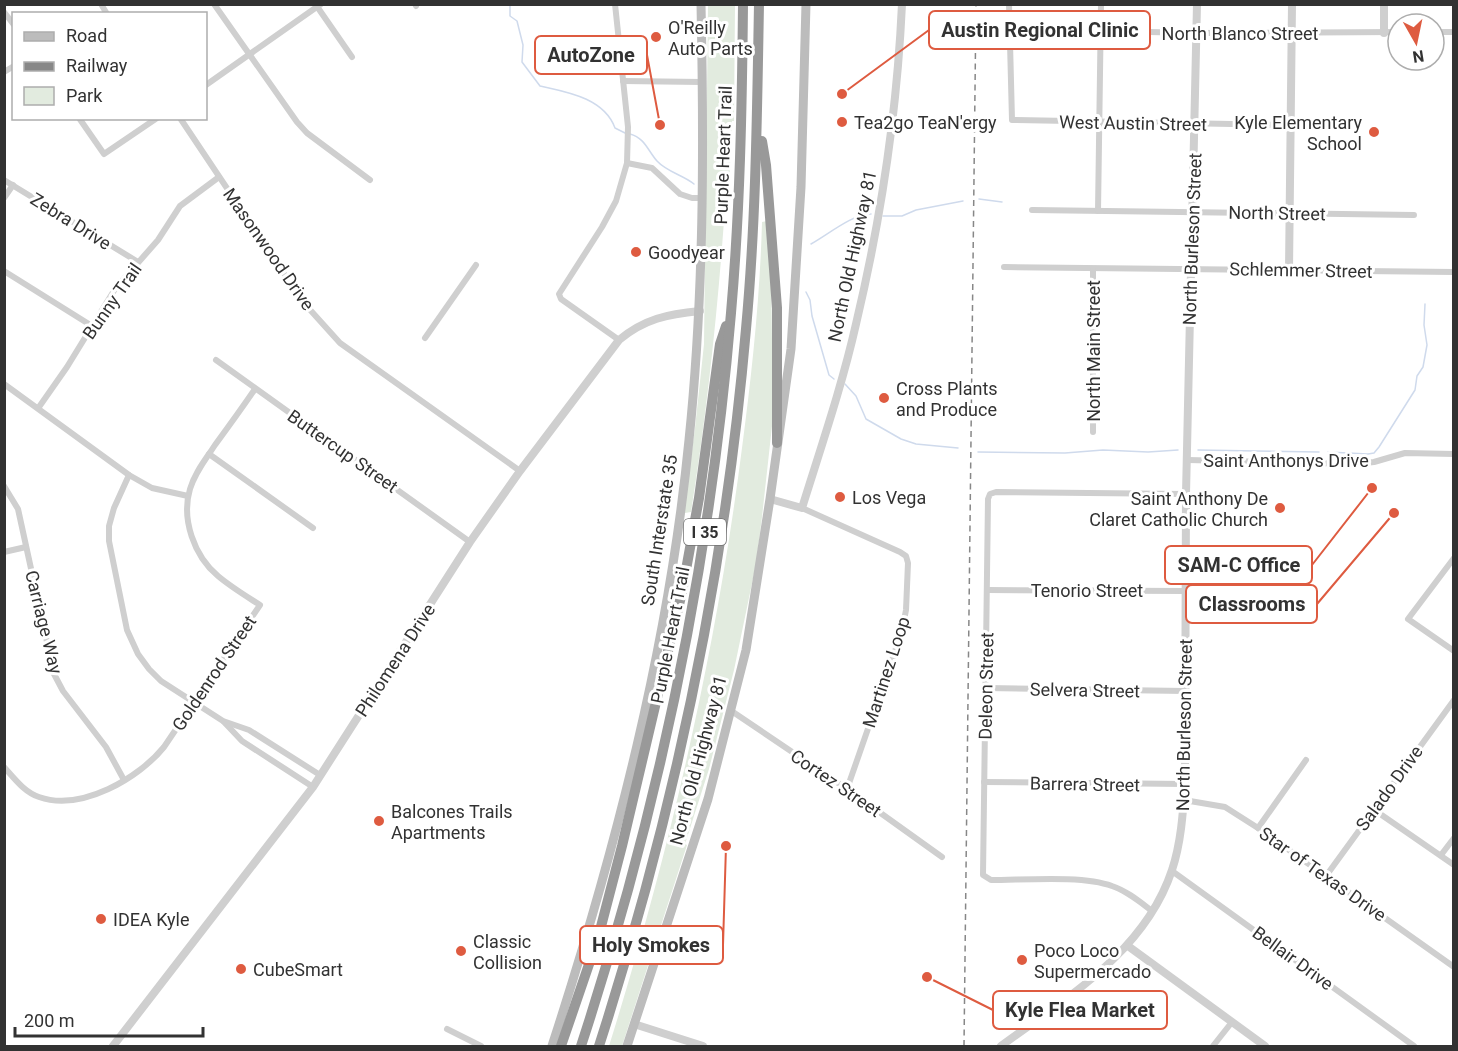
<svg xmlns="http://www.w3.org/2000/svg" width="1458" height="1051" font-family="Roboto,sans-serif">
  <rect width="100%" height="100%" fill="#fff"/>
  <g fill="#e2ebdf">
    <path d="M708,5H735L734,121H732L729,188L728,191L726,192C719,299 708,405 691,512L685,513L657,672L641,750L678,554L695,428L704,344Z"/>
    <path d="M767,221L771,264L773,417L762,517L756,564L734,670L709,769L685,844L687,845L622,1046H609C670,851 716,652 742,448C752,373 760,297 762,222Z"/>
  </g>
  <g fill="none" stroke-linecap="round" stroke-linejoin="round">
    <g stroke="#cfdaec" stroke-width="1.5">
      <path d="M510,4V16L517,21L523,45L522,62L540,86C567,92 604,98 615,128L625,133"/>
      <path d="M630,134C645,138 648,151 657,161C667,172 683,175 694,184"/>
      <polyline points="979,199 1002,202"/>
      <polyline points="883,216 902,216 916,210 963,201"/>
      <path d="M811,244C826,236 854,213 871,214"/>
      <polyline points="806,292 810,300 812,316 829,375 834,379"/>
      <polyline points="845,384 856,396 866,419 901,439 916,444 958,448"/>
      <polyline points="1198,450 1319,452"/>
      <polyline points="978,452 1065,453 1103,450 1148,452 1178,450"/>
      <polyline points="1328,452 1368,454 1374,453 1379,447 1415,390 1417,376 1423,367 1427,345 1424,325 1425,304"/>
    </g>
    <g stroke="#cfcfcf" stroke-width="6">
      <polyline points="101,4 107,14"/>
      <polyline points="214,4 297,122 307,133 370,180"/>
      <polyline points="415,4 416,6"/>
      <polyline points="615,4 628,127 627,163 616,201 602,227 559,294 561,299 619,340"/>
      <polyline points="1009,4 1012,120 1290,125"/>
      <polyline points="316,5 352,57"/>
      <polyline points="4,12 14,25"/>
      <polyline points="1009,29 1197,33 1398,32"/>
      <polyline points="1434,32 1454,32"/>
      <polyline points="4,72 14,66"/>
      <polyline points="623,81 702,82"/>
      <polyline points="206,85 321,4"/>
      <polyline points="79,118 104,154 157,118"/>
      <polyline points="180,118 303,302 340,343 520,471"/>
      <polyline points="627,163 652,168 680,194 692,198 703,198"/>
      <polyline points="4,180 138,262"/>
      <polyline points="4,198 13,185"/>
      <polyline points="1032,210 1414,215"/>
      <polyline points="1098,211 1101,4"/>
      <polyline points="1004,267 1454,272"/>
      <polyline points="1093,270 1093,432"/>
      <polyline points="4,271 92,326"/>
      <polyline points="425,338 476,265"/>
      <polyline points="216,360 470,542"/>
      <polyline points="4,384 129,475 152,488 188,496"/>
      <polyline points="39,407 67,367 115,289 158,240 180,206 219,177"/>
      <polyline points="209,454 313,528"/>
      <polyline points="1188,460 1356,464 1374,462 1405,453 1454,454"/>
      <polyline points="129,475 114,508 109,526 109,541 127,630 138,654 149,669 161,681 223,721 249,730 320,775"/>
      <polyline points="4,486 18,509 54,674 63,691 106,747 124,780"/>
      <polyline points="802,508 900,552 906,556 908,563 906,610 902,631 847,789"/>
      <polyline points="4,552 26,547"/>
      <polyline points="1454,558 1408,619 1454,651"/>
      <polyline points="988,590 1186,591"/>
      <polyline points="986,688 1185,691"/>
      <polyline points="730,710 847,789 942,857"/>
      <polyline points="224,722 242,741 313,787"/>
      <path d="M4,767C14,778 24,792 39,797C81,812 139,778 164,747L260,605C246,596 231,587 218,576C194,556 181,519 190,489C195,472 206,459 215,445C229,426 242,408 255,389"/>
      <polyline points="984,782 1185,784"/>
      <polyline points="1184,800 1225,807 1258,828 1454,967"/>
      <polyline points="1373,809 1454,865"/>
      <polyline points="1258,828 1306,760"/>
      <polyline points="1441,855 1454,838"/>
      <polyline points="1172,871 1414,1046"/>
      <polyline points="1326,876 1454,700"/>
      <path d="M1152,911C1140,902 1127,891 1112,886C1083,875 1024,880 991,880L983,875L988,499L990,494L996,492L1186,494"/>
      <polyline points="447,1029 481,1046"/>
      <polyline points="1213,1046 1232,1022"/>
    </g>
    <g stroke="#cfcfcf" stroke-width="8">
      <polyline points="1384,4 1384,33"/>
      <polyline points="1289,270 1292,4"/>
      <path d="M770,499L802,508C821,447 842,386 856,324C881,219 897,113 902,4"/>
      <polyline points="1128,946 1265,1046"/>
      <polyline points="634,1024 703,1046"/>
      <path d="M113,1046L313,787L470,542L520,471L619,340C644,319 668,314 700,311"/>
      <path d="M1001,1046C1066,998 1145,952 1172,870C1181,843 1183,813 1185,784L1186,494L1197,4"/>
    </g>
    <g stroke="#bcbcbc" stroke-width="9">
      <path d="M552,1046C615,852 669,645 689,440C704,295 704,150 701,4"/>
      <polyline points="627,1046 708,799 746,650 770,499 791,349 801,187 806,4"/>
    </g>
    <g stroke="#999" stroke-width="10">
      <polyline points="762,141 766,165 777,308 777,443"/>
      <polyline points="561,1046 598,938 622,846 682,592 699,498 720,344 726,326"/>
      <path d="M581,1046C659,808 710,563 731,313C740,210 742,107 743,4"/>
      <path d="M599,1046C674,813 725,573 746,329C756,221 757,113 759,4"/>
    </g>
    <polyline stroke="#878787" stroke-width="1.5" stroke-dasharray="6 4.5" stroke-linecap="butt" points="964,1046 976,4"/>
  </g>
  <g fill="#de5b40" stroke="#fff" stroke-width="2">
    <circle cx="656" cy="37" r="6"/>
    <circle cx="842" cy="122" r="6"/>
    <circle cx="1374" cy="132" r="6"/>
    <circle cx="636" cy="252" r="6"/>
    <circle cx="884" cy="398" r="6"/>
    <circle cx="840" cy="497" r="6"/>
    <circle cx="1280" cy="508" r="6"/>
    <circle cx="379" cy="821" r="6"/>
    <circle cx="101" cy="919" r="6"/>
    <circle cx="461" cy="951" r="6"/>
    <circle cx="1022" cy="960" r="6"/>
    <circle cx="241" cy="969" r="6"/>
  </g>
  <g text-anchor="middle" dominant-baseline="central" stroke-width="6" stroke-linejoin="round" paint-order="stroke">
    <rect fill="#fff" stroke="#707070" stroke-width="1.5" x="684" y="519" width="42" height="26" rx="4.5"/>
    <g font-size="16" font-weight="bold" fill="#323232">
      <text x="705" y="532">I 35</text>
    </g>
    <g font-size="18" fill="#323232" stroke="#fff" text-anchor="start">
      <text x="668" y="27">O'Reilly<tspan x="668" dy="21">Auto Parts</tspan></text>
      <text x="854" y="122">Tea2go TeaN'ergy</text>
      <text x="1362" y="122" text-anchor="end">Kyle Elementary<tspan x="1362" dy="21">School</tspan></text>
      <text x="648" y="252">Goodyear</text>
      <text x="896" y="388">Cross Plants<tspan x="896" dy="21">and Produce</tspan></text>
      <text x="852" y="497">Los Vega</text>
      <text x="1268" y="498" text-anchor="end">Saint Anthony De<tspan x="1268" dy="21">Claret Catholic Church</tspan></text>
      <text x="391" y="811">Balcones Trails<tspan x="391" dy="21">Apartments</tspan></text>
      <text x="113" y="919">IDEA Kyle</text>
      <text x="473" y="941">Classic<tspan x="473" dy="21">Collision</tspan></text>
      <text x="1034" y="950">Poco Loco<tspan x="1034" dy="21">Supermercado</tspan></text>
      <text x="253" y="969">CubeSmart</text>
    </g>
    <g font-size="18" fill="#323232" stroke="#fff">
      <text x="1240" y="33">North Blanco Street</text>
      <text transform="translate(1133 123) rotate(1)">West Austin Street</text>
      <text transform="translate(723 155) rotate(-88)">Purple Heart Trail</text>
      <text transform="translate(1277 213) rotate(1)">North Street</text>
      <text transform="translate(71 221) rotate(32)">Zebra Drive</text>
      <text transform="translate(1192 239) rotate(-88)">North Burleson Street</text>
      <text transform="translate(269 249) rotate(55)">Masonwood Drive</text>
      <text transform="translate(852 256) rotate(-78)">North Old Highway 81</text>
      <text transform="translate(1301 270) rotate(1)">Schlemmer Street</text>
      <text transform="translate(112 301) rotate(-55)">Bunny Trail</text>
      <text transform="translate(1093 351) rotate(-90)">North Main Street</text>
      <text transform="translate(343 451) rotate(35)">Buttercup Street</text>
      <text x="1286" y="460">Saint Anthonys Drive</text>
      <text transform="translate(659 530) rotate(-81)">South Interstate 35</text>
      <text x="1087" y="590">Tenorio Street</text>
      <text transform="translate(44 622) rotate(76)">Carriage Way</text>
      <text transform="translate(670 635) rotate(-79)">Purple Heart Trail</text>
      <text transform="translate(395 660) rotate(-57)">Philomena Drive</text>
      <text transform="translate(886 672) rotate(-72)">Martinez Loop</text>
      <text transform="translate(214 673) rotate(-56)">Goldenrod Street</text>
      <text transform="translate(986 686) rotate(-89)">Deleon Street</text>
      <text transform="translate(1085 690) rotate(1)">Selvera Street</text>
      <text transform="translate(1184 725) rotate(-89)">North Burleson Street</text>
      <text transform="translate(698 760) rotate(-75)">North Old Highway 81</text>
      <text transform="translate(836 783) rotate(34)">Cortez Street</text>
      <text transform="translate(1085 784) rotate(1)">Barrera Street</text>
      <text transform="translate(1389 788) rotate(-54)">Salado Drive</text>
      <text transform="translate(1323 874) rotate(35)">Star of Texas Drive</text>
      <text transform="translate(1293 958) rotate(36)">Bellair Drive</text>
    </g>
  </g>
  <path fill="none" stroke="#de5b40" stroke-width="2" d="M842 94L929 30M660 125L647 55M1372 488L1312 565M1394 513L1317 604M726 846L723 945M927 977L993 1010"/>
  <g fill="#de5b40" stroke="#fff" stroke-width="2">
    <circle cx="842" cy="94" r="6"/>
    <circle cx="660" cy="125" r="6"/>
    <circle cx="1372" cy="488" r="6"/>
    <circle cx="1394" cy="513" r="6"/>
    <circle cx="726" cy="846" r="6"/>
    <circle cx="927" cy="977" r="6"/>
  </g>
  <g fill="#fff" stroke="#de5b40" stroke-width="2">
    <rect x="929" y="11" width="221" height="38" rx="6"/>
    <rect x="535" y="36" width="112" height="38" rx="6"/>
    <rect x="1165" y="546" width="147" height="38" rx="6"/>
    <rect x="1186" y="585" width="131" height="38" rx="6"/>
    <rect x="580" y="926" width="143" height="38" rx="6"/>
    <rect x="993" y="991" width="174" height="38" rx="6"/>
  </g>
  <g font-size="20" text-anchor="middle" font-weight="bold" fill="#323232">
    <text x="1040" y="37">Austin Regional Clinic</text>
    <text x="591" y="62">AutoZone</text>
    <text x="1239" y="572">SAM-C Office</text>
    <text x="1252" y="611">Classrooms</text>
    <text x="651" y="952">Holy Smokes</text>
    <text x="1080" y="1017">Kyle Flea Market</text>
  </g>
  <rect width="1458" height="1051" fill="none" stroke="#323232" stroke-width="12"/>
  <rect x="12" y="12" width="195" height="108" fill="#ffffff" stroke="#adadad" stroke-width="1.5"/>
  <rect x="24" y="32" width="30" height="9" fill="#bcbcbc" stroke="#adadad" stroke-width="1.5"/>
  <text x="66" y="42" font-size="18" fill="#323232">Road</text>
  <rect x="24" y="62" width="30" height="9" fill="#878787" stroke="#adadad" stroke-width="1.5"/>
  <text x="66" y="72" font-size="18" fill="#323232">Railway</text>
  <rect x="24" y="87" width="30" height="18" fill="#e2ebdf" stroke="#adadad" stroke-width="1.5"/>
  <text x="66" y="102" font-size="18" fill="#323232">Park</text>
  <g transform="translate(1416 42) rotate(171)"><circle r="28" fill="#ffffff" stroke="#adadad" stroke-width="1.5"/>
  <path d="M0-4.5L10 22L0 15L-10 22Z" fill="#de5b40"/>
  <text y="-9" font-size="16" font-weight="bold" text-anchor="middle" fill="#323232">N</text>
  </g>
  <path d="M15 1027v9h188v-9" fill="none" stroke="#323232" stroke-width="3"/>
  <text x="24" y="1027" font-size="18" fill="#323232" stroke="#ffffff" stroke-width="4.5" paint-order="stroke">200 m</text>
</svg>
